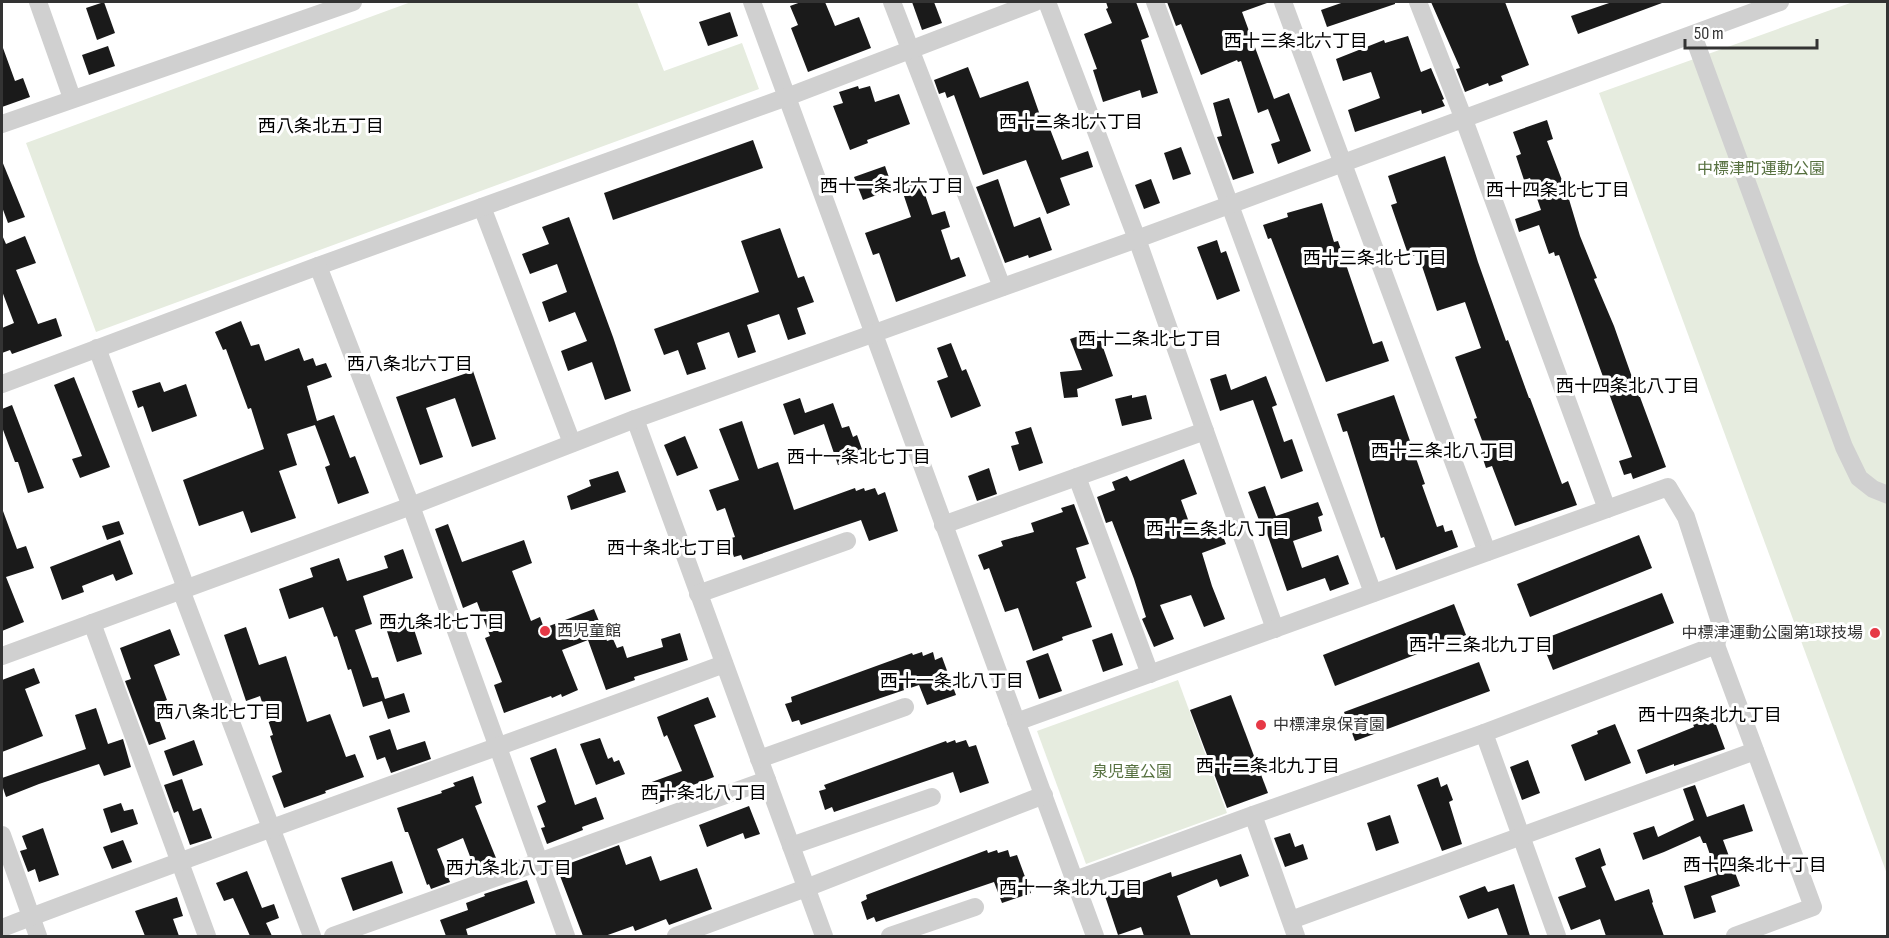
<svg xmlns="http://www.w3.org/2000/svg" width="1889" height="938" font-family="'Sofia Sans Condensed','Noto Sans JP',sans-serif">
  <rect width="100%" height="100%" fill="#fff"/>
  <g fill="#e6ecdf">
    <polygon points="411,2 637,2 664,71 742,43 759,89 96,332 26,143"/>
    <polygon points="1853,2 1887,2 1887,874 1599,93"/>
    <polygon points="1178,680 1227,813 1086,864 1037,731"/>
  </g>
  <g fill="#1a1a1a">
    <polygon points="104,2 115,33 97,40 86,8"/>
    <polygon points="801,2 825,2 835,26 859,17 871,48 808,72 791,28 798,25 790,6"/>
    <polygon points="912,2 934,2 942,23 922,30"/>
    <polygon points="1106,2 1136,2 1149,37 1141,40 1158,93 1142,98 1140,90 1103,102 1093,70 1097,69 1084,34 1112,23 1106,9 1108,8"/>
    <polygon points="1167,2 1267,2 1267,3 1242,12 1274,99 1289,93 1311,151 1278,164 1271,144 1280,141 1268,109 1258,113 1241,61 1238,62 1237,60 1201,75 1181,24 1176,26"/>
    <polygon points="1344,2 1395,2 1395,4 1327,27 1321,10"/>
    <polygon points="1431,2 1505,2 1529,65 1501,76 1503,81 1489,86 1488,83 1465,92 1456,69 1460,68"/>
    <polygon points="1612,2 1662,2 1662,3 1578,34 1571,16"/>
    <polygon points="730,12 738,36 708,46 699,22"/>
    <polygon points="1408,36 1421,72 1431,68 1444,99 1442,100 1445,106 1422,114 1421,110 1355,132 1348,110 1380,98 1371,72 1343,81 1336,59 1384,40 1385,43"/>
    <polygon points="108,46 115,66 89,75 82,55"/>
    <polygon points="3,48 15,81 23,78 30,97 2,107 2,49"/>
    <polygon points="968,67 980,98 1028,81 1041,118 1045,116 1062,160 1088,151 1093,167 1060,178 1070,205 1047,214 1026,160 983,175 954,95 947,98 945,92 939,94 934,80"/>
    <polygon points="858,86 859,89 870,86 875,102 899,94 910,124 867,140 868,143 850,150 833,106 843,103 839,92"/>
    <polygon points="1229,98 1254,173 1233,180 1217,137 1222,136 1213,103"/>
    <polygon points="1547,120 1553,139 1547,141 1568,196 1580,236 1597,278 1594,279 1614,326 1639,397 1640,397 1666,467 1633,479 1631,473 1624,475 1619,461 1632,457 1559,255 1555,256 1554,252 1549,254 1539,225 1519,232 1515,219 1541,210 1530,178 1524,180 1516,156 1521,154 1513,132"/>
    <polygon points="753,140 763,168 613,220 604,193"/>
    <polygon points="1181,147 1191,174 1173,180 1164,153"/>
    <polygon points="1445,156 1478,262 1506,341 1508,340 1529,398 1530,398 1562,484 1568,481 1577,505 1515,526 1492,466 1486,468 1481,453 1486,451 1474,419 1477,418 1455,357 1481,348 1465,302 1437,311 1418,254 1409,257 1391,205 1397,203 1388,176"/>
    <polygon points="2,161 25,217 8,223 2,207"/>
    <polygon points="885,166 893,189 863,200 854,177"/>
    <polygon points="998,179 1014,227 1040,217 1052,250 1029,258 1028,255 1005,263 976,187"/>
    <polygon points="1151,179 1160,203 1144,209 1135,185"/>
    <polygon points="920,180 932,215 945,211 950,227 941,230 951,260 959,257 966,276 896,302 879,253 873,255 865,233 911,217 901,187"/>
    <polygon points="1322,203 1334,242 1338,241 1373,344 1382,341 1389,361 1326,382 1271,238 1268,239 1263,225 1288,217 1287,213"/>
    <polygon points="569,217 613,337 631,391 605,400 592,362 568,371 561,351 587,341 575,312 549,322 542,302 567,292 557,264 530,274 522,254 549,244 542,227"/>
    <polygon points="780,228 798,278 804,276 814,302 797,308 806,334 788,340 779,314 747,325 756,352 738,358 729,332 697,343 706,369 687,375 678,350 664,355 654,329 759,292 741,241"/>
    <polygon points="2,235 6,244 25,236 36,263 16,270 38,324 56,318 62,336 12,354 10,350 2,353 2,328 14,323 2,291"/>
    <polygon points="1217,240 1221,253 1226,251 1240,291 1217,300 1197,247"/>
    <polygon points="241,321 251,346 259,344 265,361 299,348 304,361 313,358 316,366 326,363 332,377 307,386 317,421 334,415 350,458 355,456 369,493 338,504 325,467 330,465 315,425 287,434 297,465 279,471 296,518 251,533 243,511 199,526 183,480 264,449 251,408 248,409 226,349 223,350 215,332"/>
    <polygon points="1097,330 1113,376 1077,389 1078,397 1064,398 1060,372 1082,370 1070,339"/>
    <polygon points="951,343 962,371 966,369 981,406 951,418 937,381 948,377 937,348"/>
    <polygon points="473,371 496,439 472,447 455,398 426,408 443,457 420,465 396,397"/>
    <polygon points="1226,374 1231,390 1266,376 1277,405 1272,407 1284,442 1292,439 1303,471 1281,479 1253,400 1220,411 1210,379"/>
    <polygon points="74,377 110,467 80,478 72,459 82,456 54,385"/>
    <polygon points="160,382 164,392 186,384 197,416 152,432 143,406 138,408 132,391"/>
    <polygon points="1132,395 1132,398 1146,395 1152,419 1122,426 1115,399"/>
    <polygon points="1394,395 1425,484 1422,485 1437,527 1443,525 1445,532 1452,530 1458,547 1396,570 1384,537 1381,538 1347,431 1343,432 1337,414"/>
    <polygon points="800,398 805,413 833,403 842,428 849,426 853,437 857,435 864,455 838,465 824,424 794,435 783,404"/>
    <polygon points="12,405 44,488 28,493 18,462 15,462 2,427 2,409"/>
    <polygon points="742,421 758,469 778,462 794,510 855,488 856,491 864,488 865,491 875,488 878,495 885,492 898,531 869,541 861,520 743,560 741,555 734,557 728,539 735,537 725,508 717,511 709,490 739,480 719,429"/>
    <polygon points="1031,427 1043,463 1019,471 1011,446 1019,444 1015,432"/>
    <polygon points="685,436 698,468 677,476 664,445"/>
    <polygon points="1184,459 1197,494 1181,500 1190,525 1193,524 1197,534 1219,526 1226,544 1202,553 1212,586 1225,619 1204,627 1191,595 1160,605 1174,639 1154,647 1142,619 1146,617 1134,579 1112,521 1106,523 1097,497 1115,490 1112,482 1127,476 1130,481"/>
    <polygon points="989,468 997,494 977,501 968,476"/>
    <polygon points="618,471 626,492 571,510 567,496 591,486 589,480"/>
    <polygon points="1265,486 1276,516 1318,502 1323,515 1318,517 1322,531 1293,541 1302,568 1338,555 1349,584 1330,591 1325,578 1287,591 1262,519 1259,520 1248,492"/>
    <polygon points="1074,504 1089,544 1076,548 1086,578 1076,582 1092,627 1062,637 1063,640 1033,651 1018,608 1005,612 989,568 984,570 978,555 1003,546 1001,541 1034,532 1031,523 1063,512 1061,508"/>
    <polygon points="3,511 17,549 26,546 34,568 6,577 24,622 2,631 2,512"/>
    <polygon points="119,521 124,534 107,540 102,526"/>
    <polygon points="448,524 462,562 524,540 532,563 512,571 531,621 540,617 544,628 594,609 607,641 613,639 617,648 623,646 627,658 663,647 661,639 680,633 688,660 634,677 635,680 606,690 588,640 562,650 578,690 562,697 561,694 552,698 551,696 504,713 494,685 502,682 485,638 490,636 477,602 463,608 435,529"/>
    <polygon points="1639,535 1652,568 1530,617 1517,584"/>
    <polygon points="120,540 133,574 116,581 113,574 82,586 84,592 62,600 50,567"/>
    <polygon points="403,549 413,578 363,596 372,624 355,630 372,678 378,677 385,699 404,693 410,712 388,719 382,701 363,707 351,669 348,670 337,636 334,637 323,607 289,619 279,589 313,577 310,568 339,558 347,581 388,568 384,556"/>
    <polygon points="1662,593 1674,623 1553,670 1541,640"/>
    <polygon points="1454,604 1466,635 1335,686 1323,655"/>
    <polygon points="410,617 422,654 397,662 385,625"/>
    <polygon points="246,627 259,665 286,656 307,722 330,714 346,757 355,754 364,777 325,791 326,793 284,808 272,776 282,772 270,736 273,735 260,696 246,701 224,635"/>
    <polygon points="170,629 180,655 154,665 167,700 157,704 162,716 158,717 166,739 149,745 125,681 131,679 120,648"/>
    <polygon points="1112,633 1123,665 1103,672 1092,640"/>
    <polygon points="922,652 923,656 933,652 935,660 942,657 956,695 927,705 919,685 801,725 799,720 792,722 785,704 792,702 791,697 912,653 913,655"/>
    <polygon points="1048,653 1062,691 1039,699 1026,661"/>
    <polygon points="1479,662 1490,691 1355,741 1344,712"/>
    <polygon points="34,668 40,683 25,689 43,736 2,752 2,680"/>
    <polygon points="1231,695 1268,793 1227,808 1190,710"/>
    <polygon points="708,697 716,717 694,725 714,777 672,793 674,797 656,804 649,783 682,771 667,735 664,737 657,717"/>
    <polygon points="96,708 108,744 123,739 131,767 104,776 99,764 39,784 6,797 2,785 2,778 86,749 75,715"/>
    <polygon points="1712,714 1725,749 1674,766 1674,764 1646,774 1637,750 1694,727 1692,721"/>
    <polygon points="1615,724 1631,763 1585,781 1571,745 1598,734 1597,731"/>
    <polygon points="390,729 397,750 425,741 431,759 391,773 385,757 377,760 369,736"/>
    <polygon points="600,738 608,759 612,757 614,762 619,760 625,774 596,785 580,744"/>
    <polygon points="194,740 203,765 173,776 164,751"/>
    <polygon points="955,740 956,743 966,740 969,747 976,745 989,783 960,793 953,772 834,812 832,807 825,810 819,791 826,789 824,785 946,741 947,743"/>
    <polygon points="556,748 575,805 596,797 604,819 582,827 583,830 547,844 541,828 545,827 537,806 546,802 530,758"/>
    <polygon points="1528,760 1540,793 1522,800 1510,767"/>
    <polygon points="473,776 482,803 475,806 498,863 476,872 463,838 437,849 450,882 431,889 429,884 427,885 408,832 405,832 397,808 442,793 441,791 455,786 453,783"/>
    <polygon points="1438,777 1441,787 1447,784 1453,800 1449,802 1462,844 1442,851 1417,785"/>
    <polygon points="182,779 193,811 201,808 212,838 190,845 178,811 174,813 164,785"/>
    <polygon points="1695,785 1707,817 1744,804 1753,831 1723,840 1740,886 1711,896 1716,912 1694,919 1684,886 1717,875 1706,843 1703,843 1700,836 1664,852 1643,860 1633,833 1654,826 1658,837 1694,820 1683,789"/>
    <polygon points="121,803 124,811 133,809 138,824 111,833 103,809"/>
    <polygon points="749,806 760,834 745,839 743,833 707,847 699,825"/>
    <polygon points="1390,815 1399,843 1376,851 1367,823"/>
    <polygon points="43,828 59,875 39,882 35,869 28,872 20,851 27,849 22,836"/>
    <polygon points="1290,833 1295,847 1303,844 1308,859 1285,867 1274,838"/>
    <polygon points="123,840 132,862 112,869 103,847"/>
    <polygon points="619,845 626,865 651,856 660,881 697,868 712,909 669,925 666,919 635,931 633,926 605,936 583,936 557,868"/>
    <polygon points="1600,848 1606,865 1601,867 1615,901 1649,889 1653,902 1652,903 1664,936 1606,936 1600,919 1571,930 1558,897 1586,887 1575,858"/>
    <polygon points="987,850 988,853 997,850 998,853 1008,850 1010,857 1017,855 1031,893 1002,903 994,882 876,922 874,917 867,920 861,902 867,899 866,895"/>
    <polygon points="1241,854 1249,876 1220,887 1217,879 1177,896 1191,936 1144,936 1141,927 1118,935 1105,896 1171,872 1172,877"/>
    <polygon points="392,861 403,893 353,911 341,878"/>
    <polygon points="247,871 262,908 274,904 279,918 266,923 272,936 250,936 233,898 224,901 216,883"/>
    <polygon points="527,880 535,903 466,929 468,936 446,936 440,920 468,910 466,903 485,896 484,894"/>
    <polygon points="1514,884 1530,936 1508,936 1498,908 1468,919 1459,896 1485,886 1488,892"/>
    <polygon points="177,897 183,916 173,919 179,936 145,936 135,911"/>
  </g>
  <g fill="none" stroke-linecap="round" stroke-linejoin="round">
    <g stroke="#d0d0d0" stroke-width="18">
      <polyline points="38,2 72,98"/>
      <polyline points="752,2 1095,936"/>
      <polyline points="892,2 1002,287"/>
      <polyline points="1047,2 1137,239 1275,629"/>
      <polyline points="1155,2 1373,593"/>
      <polyline points="1283,2 1487,552"/>
      <polyline points="1418,2 1463,117 1607,509"/>
      <polyline points="1693,35 1844,447 1859,478 1873,489 1888,495"/>
      <polyline points="2,124 353,2"/>
      <polyline points="482,207 572,443"/>
      <polyline points="318,266 787,97 1035,2"/>
      <polyline points="97,348 186,588"/>
      <polyline points="2,384 318,266 411,506 566,936"/>
      <polyline points="635,419 824,936"/>
      <polyline points="1077,477 1150,674"/>
      <polyline points="943,525 1205,431"/>
      <polyline points="181,590 312,936"/>
      <polyline points="698,594 847,541"/>
      <polyline points="92,623 207,936"/>
      <polyline points="2,656 411,506 635,419 1137,239 1780,2"/>
      <polyline points="1016,722 1668,487 1686,517 1721,625 1716,645"/>
      <polyline points="1484,733 1557,936"/>
      <polyline points="759,759 905,707"/>
      <polyline points="1253,815 1296,936"/>
      <polyline points="2,835 38,936"/>
      <polyline points="791,846 932,797"/>
      <polyline points="1075,880 1253,815 1484,733 1716,645 1813,907 1735,936"/>
      <polyline points="1291,920 1755,751"/>
      <path d="M2,928C241,837 484,753 724,664"/>
      <polyline points="333,936 767,780"/>
      <polyline points="676,936 806,888 1044,795"/>
      <polyline points="890,936 975,907"/>
    </g>
  </g>
  <g fill="#e63946" stroke="#fff" stroke-width="2">
    <circle cx="545" cy="631" r="6"/>
    <circle cx="1875" cy="633" r="6"/>
    <circle cx="1261" cy="725" r="6"/>
  </g>
  <g text-anchor="middle" dominant-baseline="central" stroke-width="6" stroke-linejoin="round" paint-order="stroke">
    <g font-size="16" fill="#56703f" stroke="#fff">
      <text x="1761" y="169">中標津町運動公園</text>
      <text x="1132" y="772">泉児童公園</text>
    </g>
    <g font-size="16" fill="#333" stroke="#fff" text-anchor="start">
      <text x="557" y="631">西児童館</text>
      <text x="1863" y="633" text-anchor="end">中標津運動公園第1球技場</text>
      <text x="1273" y="725">中標津泉保育園</text>
    </g>
    <g font-size="18" fill="#000" stroke="#fff">
      <text x="1296" y="41">西十三条北六丁目</text>
      <text x="1071" y="122">西十二条北六丁目</text>
      <text x="321" y="126">西八条北五丁目</text>
      <text x="892" y="186">西十一条北六丁目</text>
      <text x="1558" y="190">西十四条北七丁目</text>
      <text x="1375" y="258">西十三条北七丁目</text>
      <text x="1150" y="339">西十二条北七丁目</text>
      <text x="410" y="364">西八条北六丁目</text>
      <text x="1628" y="386">西十四条北八丁目</text>
      <text x="1443" y="451">西十三条北八丁目</text>
      <text x="859" y="457">西十一条北七丁目</text>
      <text x="1218" y="529">西十二条北八丁目</text>
      <text x="670" y="548">西十条北七丁目</text>
      <text x="442" y="622">西九条北七丁目</text>
      <text x="1481" y="645">西十三条北九丁目</text>
      <text x="952" y="681">西十一条北八丁目</text>
      <text x="219" y="712">西八条北七丁目</text>
      <text x="1710" y="715">西十四条北九丁目</text>
      <text x="1268" y="766">西十二条北九丁目</text>
      <text x="704" y="793">西十条北八丁目</text>
      <text x="1755" y="865">西十四条北十丁目</text>
      <text x="509" y="868">西九条北八丁目</text>
      <text x="1071" y="888">西十一条北九丁目</text>
    </g>
  </g>
  <rect width="1889" height="938" fill="none" stroke="#333333" stroke-width="6"/>
  <path d="M1685 39v9h132v-9" fill="none" stroke="#333333" stroke-width="3"/>
  <text x="1694" y="39" font-size="18" fill="#333333" stroke="#ffffff" stroke-width="4.5" paint-order="stroke">50 m</text>
</svg>
